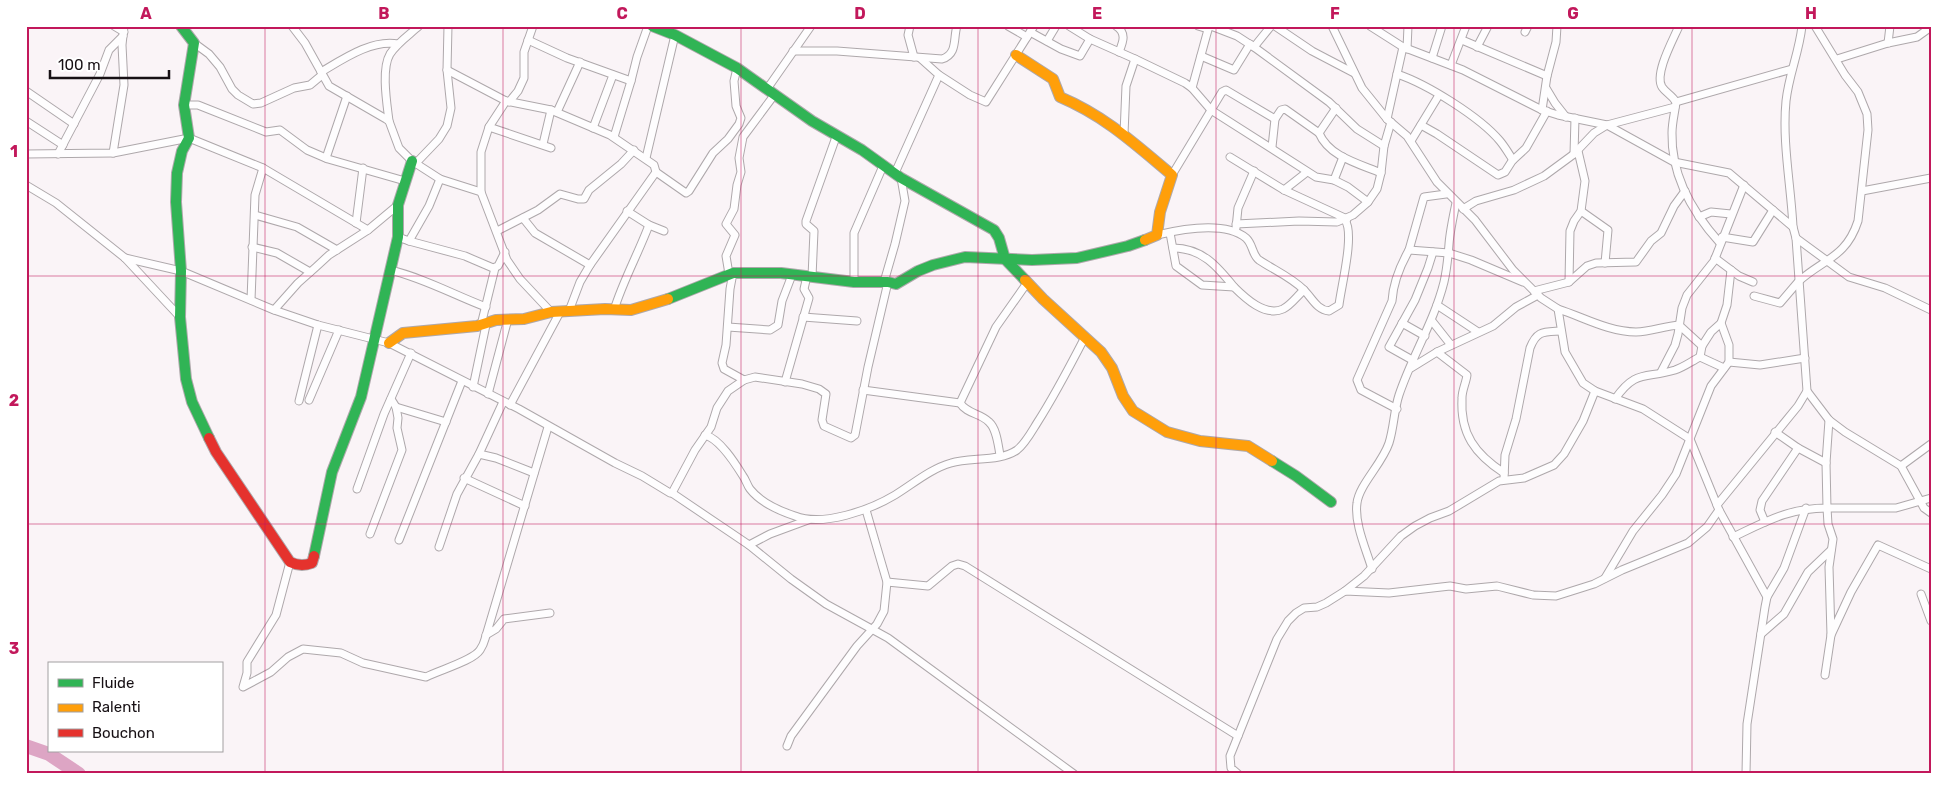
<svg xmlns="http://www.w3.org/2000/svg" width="1957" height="800" font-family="Rubik,sans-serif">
  <rect width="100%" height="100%" fill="#faf4f7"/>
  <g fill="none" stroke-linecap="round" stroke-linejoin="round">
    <polyline stroke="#dda5c4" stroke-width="14" points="26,746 49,754 79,774"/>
    <defs>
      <g id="street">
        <polyline points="114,26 124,32"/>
        <polyline points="292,26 305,43 329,86 386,119 389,121 399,148 412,161 440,179 481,192 507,260 520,279 551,312"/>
        <polyline points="910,26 908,35 914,57"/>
        <polyline points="1008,26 1027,37"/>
        <polyline points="1069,26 1090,39 1135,59"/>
        <path d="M1116,26C1127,33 1123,42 1119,52"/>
        <polyline points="1198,26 1208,29"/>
        <polyline points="1211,26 1237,36 1254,47 1271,26"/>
        <polyline points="1275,26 1312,51 1354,73"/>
        <polyline points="1332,26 1362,88 1387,119 1407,136 1437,182 1475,220 1513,270 1541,298 1558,309 1565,352 1583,383 1595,391 1643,409 1690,439 1719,510 1767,597"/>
        <polyline points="1370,26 1403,47 1463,70 1542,110 1558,115 1607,125 1674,162 1729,173 1793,227"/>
        <path d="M1679,26C1673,40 1654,74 1662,87C1666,93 1672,95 1676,102C1675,112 1672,122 1672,133C1671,176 1692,212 1720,243"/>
        <polyline points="1030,32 1061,49 1080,56 1090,39"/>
        <polyline points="1525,32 1528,26"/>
        <polyline points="528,40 567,58 631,81 637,57 648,26"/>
        <polyline points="1462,40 1547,76"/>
        <polyline points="1047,41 1056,26"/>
        <polyline points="194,43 209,54 220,67 232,89 238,95 253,104 261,103 294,88 310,85 322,75"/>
        <polyline points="1888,43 1890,26"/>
        <polyline points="1254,47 1329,102 1357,129 1384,146"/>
        <polyline points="1477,47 1488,26"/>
        <polyline points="1407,49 1408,26"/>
        <path d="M793,51H837L942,59C958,54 953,38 957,26"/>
        <polyline points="1201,56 1234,70 1250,44"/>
        <polyline points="1432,58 1442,26"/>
        <polyline points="1837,59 1888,43 1917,37 1931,27"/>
        <polyline points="1451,65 1466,26"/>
        <polyline points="447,70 506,101 551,110 610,135 654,165 656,172 590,265 580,282 569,311"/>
        <path d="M321,72C343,59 372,39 398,44"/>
        <path d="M1397,74C1427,84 1480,117 1500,141C1505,147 1509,154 1513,160"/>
        <polyline points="939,75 970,95 986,102 1034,26"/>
        <polyline points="1192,88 1211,110 1316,177 1334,180 1348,187 1368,202"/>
        <polyline points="1546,88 1555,103 1566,117"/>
        <polyline points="767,89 811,26"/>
        <polyline points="26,91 74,124"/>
        <polyline points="509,102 518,91 524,78 524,52 533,26"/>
        <polyline points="1676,102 1792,69"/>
        <polyline points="184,105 198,105 266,132 280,130 307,150 328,159 405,181"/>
        <path d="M1336,108L1319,133C1329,157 1360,164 1381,173"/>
        <polyline points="1542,110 1547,76 1556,42 1557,26"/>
        <polyline points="557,112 580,62"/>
        <polyline points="1387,119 1403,47"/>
        <polyline points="26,121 63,145"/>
        <path d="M389,121C387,104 381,69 390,54C397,43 409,35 419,26"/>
        <polyline points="1421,125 1437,134 1498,175 1505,172 1512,161 1526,148 1547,111"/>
        <polyline points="489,127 551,148"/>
        <polyline points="593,128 613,75"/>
        <polyline points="1124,134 1126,86 1135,59 1185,83 1192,88 1209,26"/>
        <polyline points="614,137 631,81"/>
        <polyline points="1411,141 1439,95"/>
        <polyline points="543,144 551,110"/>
        <polyline points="1272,147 1275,119"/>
        <polyline points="113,153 124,85 122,45 124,26"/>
        <polyline points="26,154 113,153 189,138 263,168 368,230"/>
        <polyline points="58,154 100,74 109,50 123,36"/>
        <polyline points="1574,154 1575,118"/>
        <polyline points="1230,157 1284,190 1347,219"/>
        <polyline points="326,158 347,96"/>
        <polyline points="646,158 675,35"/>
        <polyline points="417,162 439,139 447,126 451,108 447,70 448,26"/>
        <polyline points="656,172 686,193 689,191 713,153 728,139 739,124 741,118 736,106 734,81 737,68"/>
        <polyline points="895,173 939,75 920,58"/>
        <polyline points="1172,175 1222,92 1226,90 1275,119 1281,110 1285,109 1319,133"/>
        <polyline points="1334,180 1343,157"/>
        <polyline points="26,185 56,203 125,258 180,317"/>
        <polyline points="1284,190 1307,172"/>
        <polyline points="1862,191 1931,178"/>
        <polyline points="481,192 481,152 489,127 506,101"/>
        <polyline points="1463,209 1476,201 1514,190 1544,176 1574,154 1594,133 1607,125 1675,107"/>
        <polyline points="627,211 649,225 664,231"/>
        <polyline points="1581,211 1608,230 1605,263"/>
        <polyline points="255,215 297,227 337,250"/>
        <polyline points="1699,217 1711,212 1731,214"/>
        <polyline points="523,218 535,233 590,265"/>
        <polyline points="356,223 363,168"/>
        <polyline points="1236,224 1299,221 1337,222 1353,215 1368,202 1377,189 1381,173 1384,146 1391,122"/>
        <polyline points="1236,228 1238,208 1254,171"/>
        <polyline points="497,231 538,210 560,194 578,199 584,199 589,190 621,164 634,150"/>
        <path d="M1170,233L1176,266L1202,285L1234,287C1245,298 1265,317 1283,309C1291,305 1297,296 1304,290"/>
        <path d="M1157,235C1182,229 1225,221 1246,238C1253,244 1252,255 1259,260C1274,270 1291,277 1304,290C1312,298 1317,310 1329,311L1339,305C1341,287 1355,234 1345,220"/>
        <polyline points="398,237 409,241 429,206 440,179"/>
        <polyline points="1722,237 1753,242 1773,210"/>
        <polyline points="1796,238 1849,277 1885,288 1931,310"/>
        <polyline points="409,241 465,256 493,268 498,266 505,252"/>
        <polyline points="252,247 277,253 310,272"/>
        <path d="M1173,248C1202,248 1217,266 1234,287"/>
        <polyline points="1409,250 1424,197 1446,194"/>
        <polyline points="125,258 181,271 274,310 318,325 389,343 519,409 615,463 642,476 670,493 672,493 695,450 711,427 717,408 728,391 744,380 755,377 802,384 819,389 826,394 822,420 824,426 851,438 855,435 868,367 888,282"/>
        <polyline points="1715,258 1739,276 1753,282"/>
        <path d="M390,270C424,278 454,295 486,307"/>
        <polyline points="733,273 730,289 726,345 722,363 724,369 744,380"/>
        <polyline points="729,274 726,256 735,235 726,224 734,209 737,185 741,172 739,158 743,137 775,94"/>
        <polyline points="812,277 814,231 806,224 806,221 836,137"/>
        <polyline points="854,282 854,233 883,166"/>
        <polyline points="884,282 895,244 905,201 901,178"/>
        <polyline points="1569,282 1570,231 1574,221 1581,211 1585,181 1578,151"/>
        <polyline points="1534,291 1569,282 1587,266 1596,263 1636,262 1651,241 1661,233 1674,206 1685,191"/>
        <path d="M1754,296L1780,303C1786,296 1792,289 1798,282C1823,259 1846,258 1858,221L1868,130L1867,114L1858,92L1845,75L1815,26"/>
        <polyline points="251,300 255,195 263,168"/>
        <polyline points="1437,305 1478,332"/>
        <path d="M1558,309C1583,317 1609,332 1636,332C1651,332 1664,326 1679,325L1702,346L1711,332L1721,323L1727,305L1731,270"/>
        <polyline points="274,310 298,283 316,267 329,255 368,230 398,205"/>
        <path d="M614,310C623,281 638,254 649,225"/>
        <polyline points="803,317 857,321"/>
        <polyline points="1432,321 1451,345"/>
        <polyline points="1402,323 1425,336"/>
        <polyline points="481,325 495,268"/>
        <polyline points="728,327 770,330 778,325 782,301 792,275"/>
        <path d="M1437,352L1467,375C1466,383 1462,390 1462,398C1460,434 1475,454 1504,473"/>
        <polyline points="1700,357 1724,368"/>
        <polyline points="1414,361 1389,347 1415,300 1428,268 1433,252"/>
        <polyline points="1729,362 1760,365 1805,358"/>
        <polyline points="1411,368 1437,352 1493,326 1516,307 1538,295"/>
        <polyline points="1661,372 1675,345 1678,334 1682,308 1687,295 1714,261 1744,185"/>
        <polyline points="785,382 809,298 804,289 807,276"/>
        <polyline points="473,387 486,325"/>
        <polyline points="863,390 960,403"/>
        <polyline points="1807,391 1829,420 1845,432 1901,466 1924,508 1931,513"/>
        <polyline points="488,394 508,319"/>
        <path d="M1615,399C1636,369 1645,379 1675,370C1684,367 1692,361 1700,357L1702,346"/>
        <polyline points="309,400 339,330"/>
        <polyline points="299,401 318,325"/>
        <polyline points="510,405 560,312"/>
        <polyline points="396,407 446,422"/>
        <path d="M1397,409L1361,390L1357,380L1392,301C1393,283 1400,266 1409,250L1449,253L1471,260L1523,282"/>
        <polyline points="1775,432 1798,448 1826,463"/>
        <path d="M705,435C720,439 735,463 743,476C746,480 747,485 750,489C760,502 780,511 795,516C823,527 870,510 895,495C913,484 930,469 951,463C970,457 1000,462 1017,450C1025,444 1032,431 1037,423C1055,395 1070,366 1085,337"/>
        <polyline points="479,454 496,458 534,473"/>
        <path d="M1000,455C998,445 997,429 989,422C980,413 967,414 960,403L996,327L1027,283"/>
        <polyline points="1901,466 1931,444"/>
        <polyline points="464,478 525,506"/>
        <path d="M1504,479L1505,455L1516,419L1530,348C1537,330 1544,332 1561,331"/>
        <polyline points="357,489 384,414 411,353"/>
        <polyline points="672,493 749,545 791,579 826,604 888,638 1074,774"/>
        <path d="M1717,505L1798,406L1807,391L1796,238L1793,227C1791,186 1782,142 1786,101C1789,74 1799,53 1802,26"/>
        <polyline points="1765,522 1760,510 1762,501 1798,448"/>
        <polyline points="370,534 402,450 397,428 398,418 396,407 391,399"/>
        <path d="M1733,537C1767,521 1789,508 1827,508L1826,463L1829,420"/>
        <polyline points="399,540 462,381"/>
        <polyline points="749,545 770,534 808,520"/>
        <polyline points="439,547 457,494 479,454 503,402"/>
        <path d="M290,562L276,615L247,662V673L243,687L271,672L288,657L303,649L341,653L363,663L426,677C439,670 473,661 480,650C482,647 484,643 485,639L548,427"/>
        <path d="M1372,569C1366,549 1354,523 1357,503C1359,485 1382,464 1389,443C1394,427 1394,410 1399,395C1412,356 1434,322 1444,282C1447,269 1448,257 1449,244C1450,231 1453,217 1456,203"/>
        <polyline points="1605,578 1633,531 1662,495 1676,474 1711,386 1729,362 1729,345 1721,323"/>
        <polyline points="887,582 928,586 952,566 958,564 965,566 1238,736"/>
        <polyline points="1345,591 1364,576 1401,536 1415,526 1430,518 1449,511 1499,481 1524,478 1554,465 1564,454 1583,421 1595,391"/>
        <polyline points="1921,594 1931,621"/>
        <polyline points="1761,634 1784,614 1808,572 1831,550"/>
        <polyline points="486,635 496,629 504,619 550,613"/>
        <polyline points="1831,635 1829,567 1833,539 1828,524 1827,508 1896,508 1931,498"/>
        <polyline points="1825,675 1831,635 1851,592 1878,545 1931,569"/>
        <polyline points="787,746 791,736 857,646 877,624 884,611 887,582 866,510"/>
        <polyline points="1238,774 1231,768 1230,756 1277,639 1288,621 1296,613 1304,608 1317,607 1326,603 1345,591 1389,593 1450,586 1466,589 1497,586 1533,595 1556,596 1594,584 1622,570 1688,543 1707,527 1719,510"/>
        <polyline points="1746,774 1747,724 1765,607 1767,597 1784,568 1806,508"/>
      </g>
      <g id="fast">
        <polyline points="181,26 194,43 184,105 189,138 182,151 177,173 176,202 181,271 180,317 186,379 192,402 209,438"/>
        <polyline points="652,26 675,35 737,68 812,121 862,150 901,178 994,230 999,238 1005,259 1025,280"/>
        <polyline points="668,299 733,273 781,273 854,282 888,282 896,284 918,271 933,265 965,257 1032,260 1077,258 1128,246 1145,240"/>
        <polyline points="1272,461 1296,476 1331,502"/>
        <polyline points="314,556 332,472 361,397 398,237 398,205 412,161"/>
      </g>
      <g id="slow">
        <path d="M1016,55L1053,79L1060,97C1105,116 1135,144 1172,175L1160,212L1157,235L1145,240"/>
        <polyline points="1025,280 1043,299 1101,352 1112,368 1123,396 1133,411 1167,432 1200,441 1248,446 1272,461"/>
        <polyline points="389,343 403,333 477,326 496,320 524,319 551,312 605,309 631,310 668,299"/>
      </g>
      <path id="jam" d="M209,438L216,452L290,562C298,566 304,566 312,563L314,556"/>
    </defs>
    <use href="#street" stroke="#aea8ab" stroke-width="9"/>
    <use href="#fast" stroke="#aea8ab" stroke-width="12"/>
    <use href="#slow" stroke="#aea8ab" stroke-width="12"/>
    <use href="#jam" stroke="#aea8ab" stroke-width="12"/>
    <use href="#street" stroke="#fefdfe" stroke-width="7"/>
    <use href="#fast" stroke="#30b455" stroke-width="10"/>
    <use href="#slow" stroke="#ff9f0a" stroke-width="10"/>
    <use href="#jam" stroke="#e5322d" stroke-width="10"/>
  </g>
  <path fill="none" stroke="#c2185b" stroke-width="1" stroke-opacity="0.55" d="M265,26V774M503,26V774M741,26V774M978,26V774M1216,26V774M1454,26V774M1692,26V774M26,276H1931M26,524H1931"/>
  <rect width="1957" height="800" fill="none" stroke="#ffffff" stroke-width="55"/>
  <rect x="48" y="662" width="175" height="90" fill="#ffffff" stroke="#a29fa1"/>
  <rect x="58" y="679" width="25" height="8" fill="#30b455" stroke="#a29fa1"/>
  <text x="92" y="688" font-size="15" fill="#171014">Fluide</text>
  <rect x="58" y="704" width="25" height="8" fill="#ff9f0a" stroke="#a29fa1"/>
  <text x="92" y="712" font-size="15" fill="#171014">Ralenti</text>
  <rect x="58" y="729" width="25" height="8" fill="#e5322d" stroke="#a29fa1"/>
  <text x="92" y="738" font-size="15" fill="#171014">Bouchon</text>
  <path d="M50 70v8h119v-8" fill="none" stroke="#171014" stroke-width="2.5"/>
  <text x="58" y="70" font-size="15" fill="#171014" stroke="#ffffff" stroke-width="4" paint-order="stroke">100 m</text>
  <rect x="28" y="28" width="1902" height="744" fill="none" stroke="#c2185b" stroke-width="2"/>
  <g font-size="16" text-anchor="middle" font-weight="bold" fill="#c2185b">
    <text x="146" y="19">A</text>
    <text x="384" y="19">B</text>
    <text x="622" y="19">C</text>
    <text x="860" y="19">D</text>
    <text x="1097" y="19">E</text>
    <text x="1335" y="19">F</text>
    <text x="1573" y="19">G</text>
    <text x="1811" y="19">H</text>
    <text x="14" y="157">1</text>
    <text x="14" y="406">2</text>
    <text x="14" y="654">3</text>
  </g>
</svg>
